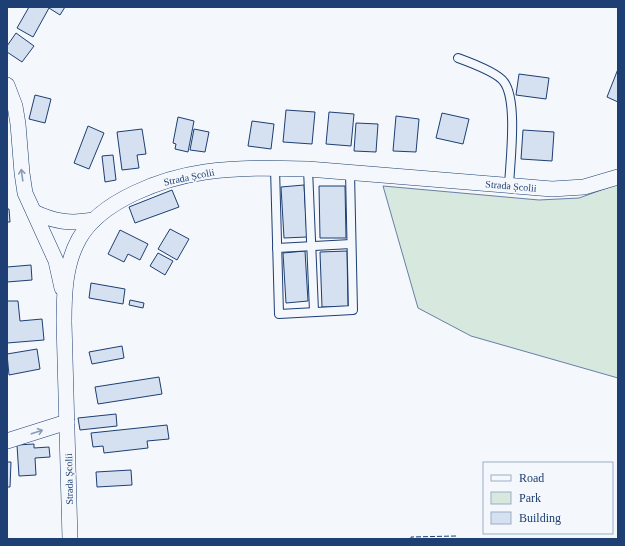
<svg xmlns="http://www.w3.org/2000/svg" width="625" height="546" font-family="Georgia,serif">
  <rect width="100%" height="100%" fill="#f4f7fb"/>
  <polygon fill="#d7e8df" stroke="#687fa3" points="618,184 618,378 471,336 418,308 383,186 539,200 579,198"/>
  <g fill="#d5e0f0" stroke="#1d3f73">
    <polygon points="29,7 65,7 60,15 49,8 33,37 17,28"/>
    <polygon points="16,33 34,46 22,62 7,52 7,46"/>
    <polygon points="618,69 618,102 607,97"/>
    <polygon points="519,74 549,78 546,99 516,95"/>
    <polygon points="35,95 51,99 45,123 29,119"/>
    <polygon points="286,110 315,112 312,144 283,142"/>
    <polygon points="329,112 354,114 351,146 326,144"/>
    <polygon points="442,113 469,119 463,144 436,138"/>
    <polygon points="396,116 419,119 416,152 393,151"/>
    <polygon points="178,117 194,121 188,152 175,149 176,144 173,143"/>
    <polygon points="252,121 274,124 271,149 248,146"/>
    <polygon points="356,123 378,124 376,152 354,151"/>
    <polygon points="88,126 104,133 89,169 74,163"/>
    <polygon points="142,129 146,154 137,155 139,168 122,170 117,132"/>
    <polygon points="194,129 209,132 205,152 190,150"/>
    <polygon points="523,130 554,132 552,161 521,159"/>
    <polygon points="113,155 116,180 105,182 102,156"/>
    <polygon points="304,185 307,237 284,238 281,187"/>
    <polygon points="319,186 345,186 346,238 320,238"/>
    <polygon points="172,190 179,207 135,223 129,207"/>
    <polygon points="7,209 9,209 10,222 7,222"/>
    <polygon points="170,229 189,239 177,260 158,249"/>
    <polygon points="120,230 148,244 140,260 128,254 124,262 108,254"/>
    <polygon points="305,251 308,301 286,303 283,253"/>
    <polygon points="347,251 348,307 322,307 320,252"/>
    <polygon points="158,253 173,261 165,275 150,266"/>
    <polygon points="31,265 32,280 7,282 7,267"/>
    <polygon points="91,283 125,289 123,304 89,298"/>
    <polygon points="130,300 144,303 143,308 129,305"/>
    <polygon points="7,301 18,301 20,321 42,319 44,340 7,343"/>
    <polygon points="122,346 124,358 92,364 89,352"/>
    <polygon points="37,349 40,369 9,375 7,354"/>
    <polygon points="159,377 162,394 98,404 95,387"/>
    <polygon points="116,414 117,426 80,430 78,418"/>
    <polygon points="167,425 169,439 147,441 148,448 104,453 103,446 93,447 91,433"/>
    <polygon points="34,444 34,448 49,447 50,457 35,458 36,475 19,476 17,445"/>
    <polygon points="7,462 11,462 10,487 7,487"/>
    <polygon points="131,470 132,485 97,487 96,472"/>
  </g>
  <g fill="none" stroke-linecap="round" stroke-linejoin="round">
    <defs>
      <g id="lane">
        <path d="M458,58C469,62 498,73 504,82C518,101 510,162 509,186"/>
        <polyline points="275,168 279,314 353,310 350,173"/>
        <polyline points="308,169 314,311"/>
        <polyline points="277,248 351,244"/>
      </g>
      <g id="street">
        <polyline points="7,85 15,106 18,124 22,173 25,193 56,261 62,288"/>
        <path d="M34,212C55,222 71,224 94,220"/>
        <polyline points="7,441 67,422"/>
        <path d="M70,539L64,322C64,294 65,264 79,239C101,200 163,178 205,172C239,167 274,168 308,169L552,189L584,187L618,177"/>
      </g>
    </defs>
    <use href="#lane" stroke="#1d3f73" stroke-width="10"/>
    <use href="#street" stroke="#1d3f73" stroke-width="16"/>
    <use href="#lane" stroke="#f4f7fb" stroke-width="8"/>
    <use href="#street" stroke="#f4f7fb" stroke-width="15"/>
    <polyline stroke="#1d3f73" stroke-width="1" stroke-dasharray="5 2" stroke-linecap="butt" points="411,539 411,537 456,536 456,539"/>
  </g>
  <defs><path id="oneway-shaft" d="M-6 0H5M1.5-3L5.5 0L1.5 3" fill="none" stroke-width="1.6" stroke-linecap="round" stroke-linejoin="round"/></defs>
  <g stroke="#889bb7">
    <use href="#oneway-shaft" transform="translate(22 175) rotate(-98)"/>
    <use href="#oneway-shaft" transform="translate(37 432) rotate(-18)"/>
  </g>
  <g text-anchor="middle" dominant-baseline="central" stroke-width="3" stroke-linejoin="round" paint-order="stroke">
    <g font-size="10" fill="#1d3f73" stroke="#f4f7fb">
      <text transform="translate(189 177) rotate(-12)">Strada Școlii</text>
      <text transform="translate(511 186) rotate(5)">Strada Școlii</text>
      <text transform="translate(69 479) rotate(-91)">Strada Școlii</text>
    </g>
  </g>
  <rect width="625" height="546" fill="none" stroke="#1d3f73" stroke-width="16"/>
  <rect x="483" y="462" width="130" height="72" fill="#f4f7fb" stroke="#9eadc5"/>
  <rect x="491" y="475" width="20" height="6" fill="#f4f7fb" stroke="#9eadc5"/>
  <text x="519" y="482" font-size="12" fill="#1d3f73">Road</text>
  <rect x="491" y="492" width="20" height="12" fill="#d7e8df" stroke="#9eadc5"/>
  <text x="519" y="502" font-size="12" fill="#1d3f73">Park</text>
  <rect x="491" y="512" width="20" height="12" fill="#d5e0f0" stroke="#9eadc5"/>
  <text x="519" y="522" font-size="12" fill="#1d3f73">Building</text>
</svg>
